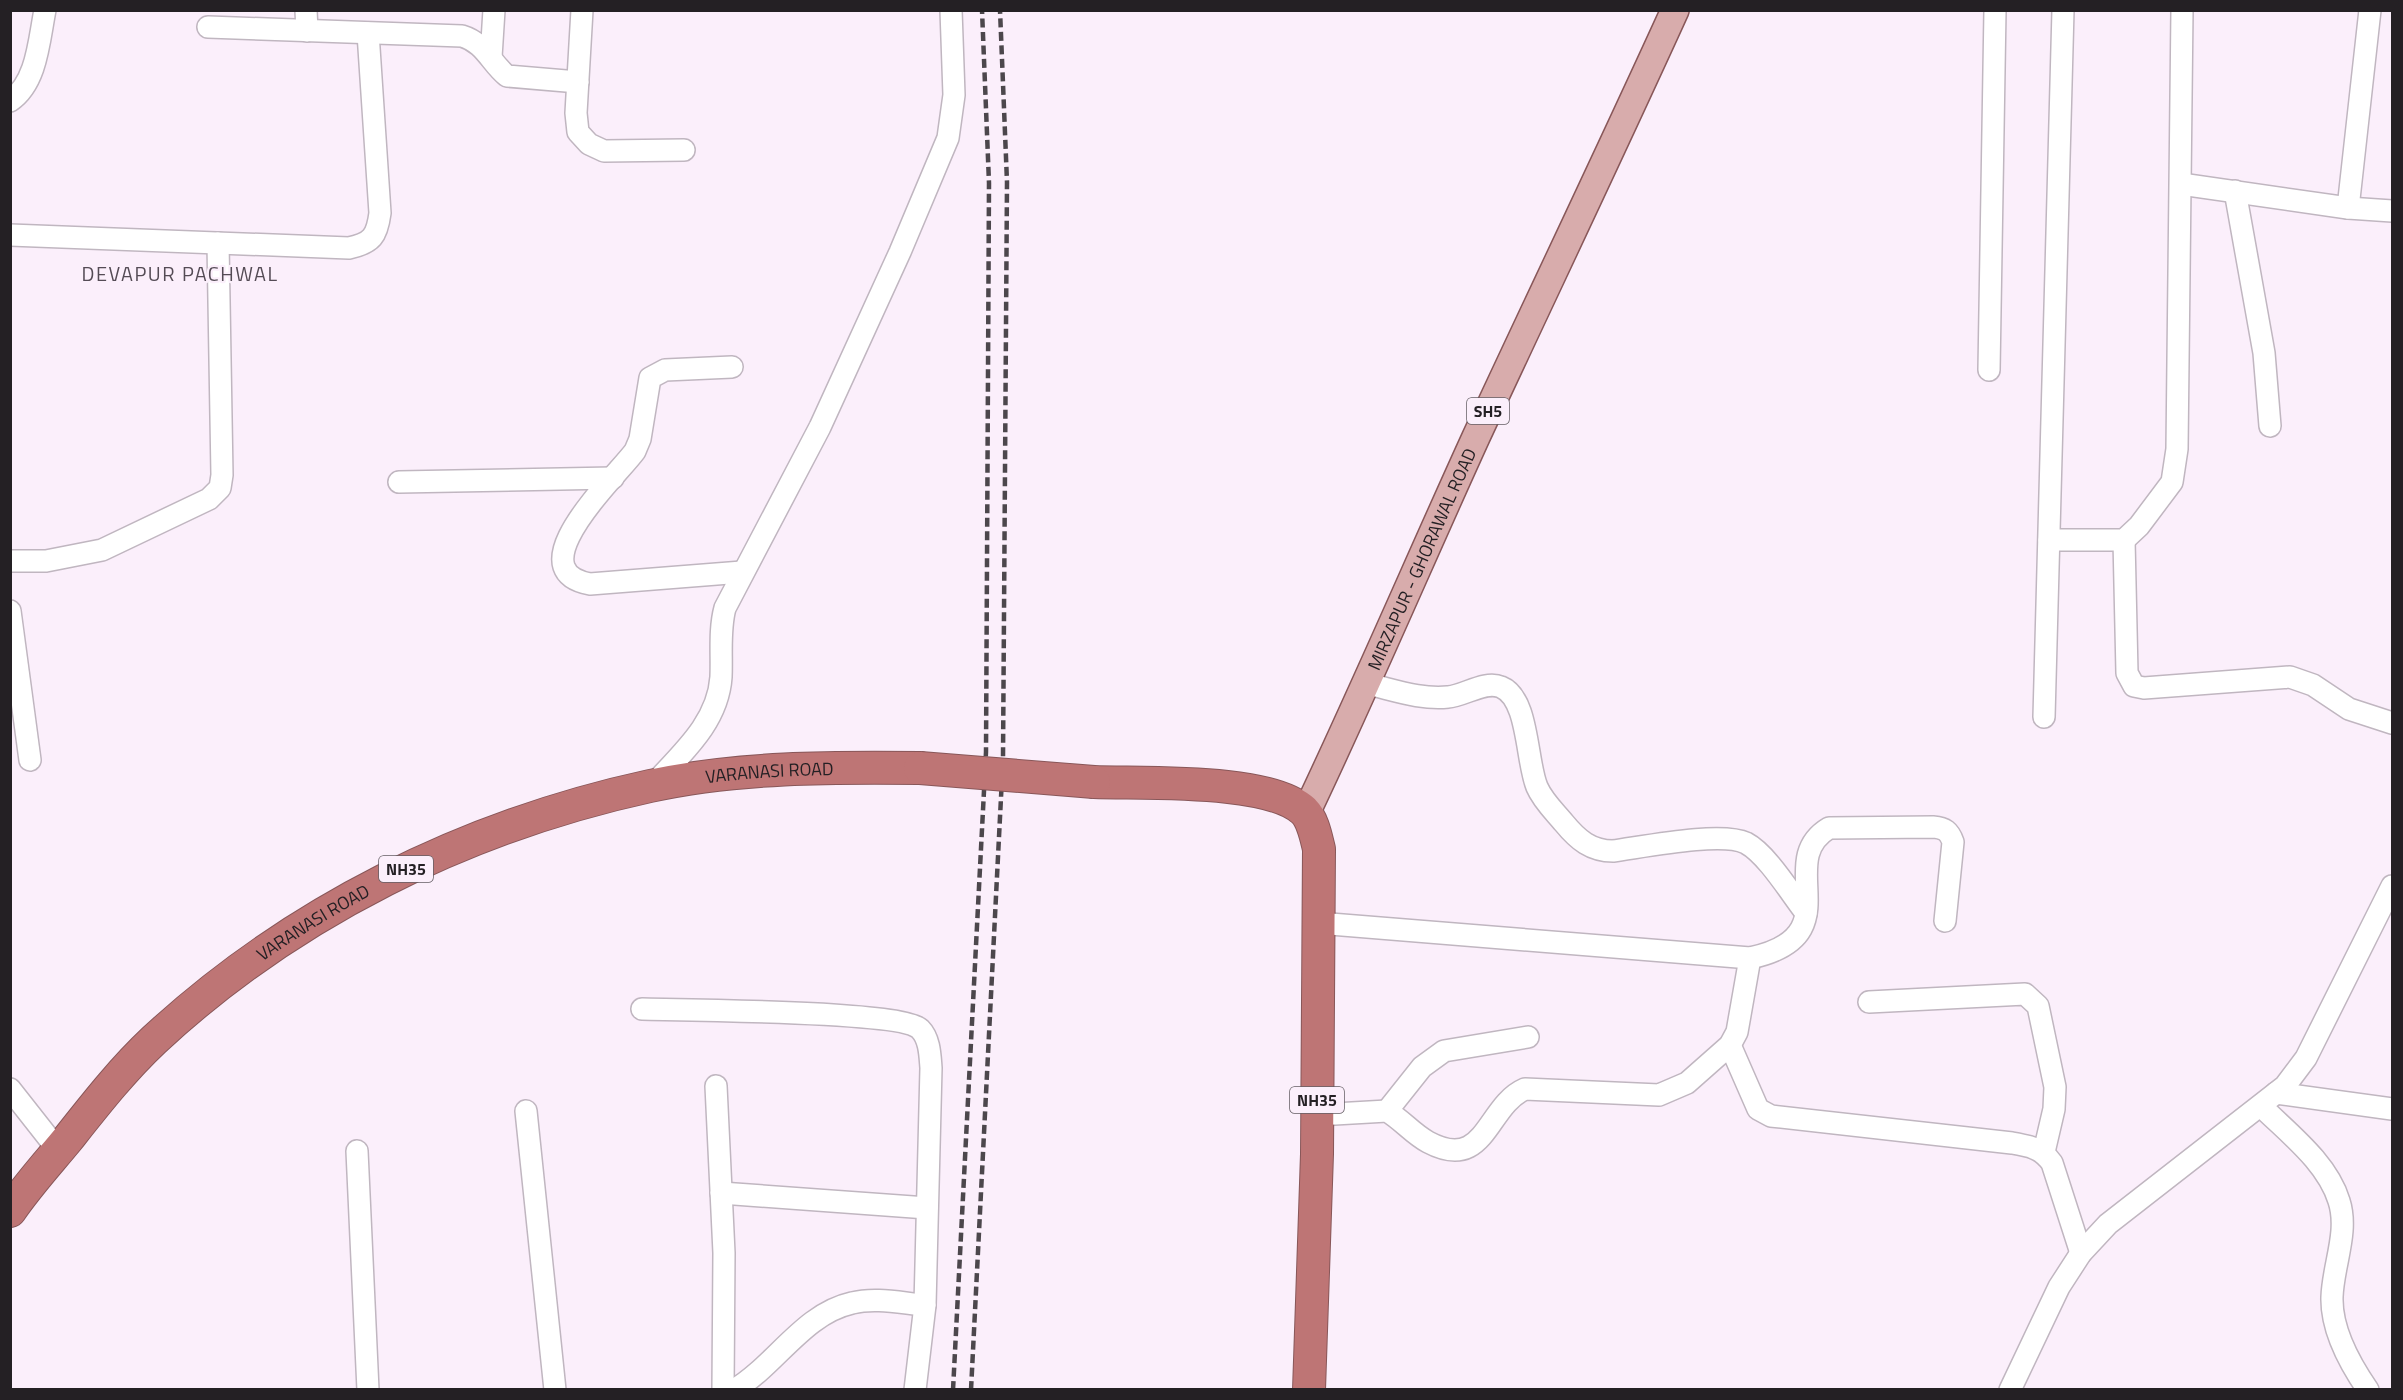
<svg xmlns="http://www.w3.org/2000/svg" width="2403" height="1400" font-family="'Titillium Web',sans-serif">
  <rect width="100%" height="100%" fill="#fbeffb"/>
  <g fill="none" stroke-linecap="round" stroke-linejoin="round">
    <defs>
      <g id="minor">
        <polyline points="306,10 307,31"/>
        <polyline points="582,10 576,113 578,132 589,144 604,151 684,150"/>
        <path d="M208,27L462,36C485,43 490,62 507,76L578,82"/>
        <polyline points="491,57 494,10"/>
        <path d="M10,101C37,83 39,40 45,10"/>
        <polyline points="2181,184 2348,208 2392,211"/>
        <polyline points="2235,191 2264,353 2270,426"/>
        <polyline points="2348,208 2370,10"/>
        <path d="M10,235L349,248C372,243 377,236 380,213L368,33"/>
        <path d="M732,367L665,370L650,378L640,439L635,451C617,476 515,570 590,584L742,572"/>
        <polyline points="1989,370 1995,10"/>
        <polyline points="399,482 613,478"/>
        <polyline points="2049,540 2124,540 2139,526 2172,482 2177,449 2182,10"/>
        <polyline points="2124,540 2127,673 2134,686 2144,688 2290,677 2313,685 2349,709 2392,723"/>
        <polyline points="10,561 46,561 102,550 209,499 220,488 222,475 218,243"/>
        <polyline points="10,611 30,760"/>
        <path d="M1368,684C1394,690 1422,700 1448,697C1464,696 1485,680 1501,687C1529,698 1526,761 1537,787C1543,801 1555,812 1564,823C1578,840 1591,851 1613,851C1643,847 1721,831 1746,843C1767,854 1791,894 1806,913"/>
        <polyline points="2044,717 2063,10"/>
        <path d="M652,786C681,754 718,723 721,677C722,654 719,630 725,608L820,427L900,252L948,138L954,95L951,10"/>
        <path d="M1318,923L1750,958C1854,936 1772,862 1829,828L1933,827C1945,828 1949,831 1953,842L1945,921"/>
        <polyline points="1869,1002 2025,994 2038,1006 2055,1087 2054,1109 2044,1152"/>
        <path d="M642,1009C682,1010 901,1011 920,1029C930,1039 930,1056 931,1068L925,1305L915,1390"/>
        <path d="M1730,1045L1758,1109L1771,1116L2012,1143C2030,1146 2041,1148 2052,1163L2081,1253"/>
        <polyline points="716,1086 724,1253 723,1390"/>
        <polyline points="10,1089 58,1150"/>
        <polyline points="2276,1093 2392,1109"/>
        <path d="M2261,1106C2288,1133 2327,1162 2339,1201C2349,1232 2333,1265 2332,1297C2331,1329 2350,1364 2368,1390"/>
        <polyline points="526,1111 555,1390"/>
        <polyline points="1387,1111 1422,1067 1444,1051 1528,1037"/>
        <path d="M1317,1115L1387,1111C1402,1120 1413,1134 1428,1142C1486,1173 1486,1106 1525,1089L1659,1095L1687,1083L1730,1045L1737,1032L1750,958"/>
        <polyline points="357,1151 368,1390"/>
        <polyline points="721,1193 927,1208"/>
        <path d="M734,1390C776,1365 803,1314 852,1303C875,1297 901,1303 925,1305"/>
        <polyline points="2010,1390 2059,1287 2081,1253 2108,1224 2285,1086 2306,1058 2392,886"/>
      </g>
      <g id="major">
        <path id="s1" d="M1306,813C1365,689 1419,562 1476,437C1542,295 1610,153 1675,10"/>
      </g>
      <g id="highway">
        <path d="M1094,782C1144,784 1269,778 1304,811C1313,820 1316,837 1319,849L1317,1154L1309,1390"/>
        <path id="s2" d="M10,1211C27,1186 48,1163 67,1140C94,1106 122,1070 154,1040C292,912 466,826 650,786C737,767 831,767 920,768"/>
      </g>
    </defs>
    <use href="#minor" stroke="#c0b6c0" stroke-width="24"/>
    <use href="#major" stroke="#885759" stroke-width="30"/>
    <use href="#highway" stroke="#885759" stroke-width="34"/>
    <use href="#minor" stroke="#fff" stroke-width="21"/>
    <use href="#major" stroke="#d8acac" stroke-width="27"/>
    <use href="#highway" stroke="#be7575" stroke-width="32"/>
    <g stroke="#4c474c" stroke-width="4.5" stroke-dasharray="9 4.5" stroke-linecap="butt">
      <polyline points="953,1390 986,752 989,183 982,10"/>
      <polyline points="971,1390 1003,758 1007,182 1000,10"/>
    </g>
    <defs>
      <polyline id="highway-bridge" points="920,768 1094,782"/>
    </defs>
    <use href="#highway-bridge" stroke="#885759" stroke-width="34" stroke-linecap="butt"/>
    <use href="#highway-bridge" stroke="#be7575" stroke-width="32"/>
  </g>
  <g text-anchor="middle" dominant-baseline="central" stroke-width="4.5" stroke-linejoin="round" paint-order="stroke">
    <g fill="#fbeffb" stroke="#645e64" stroke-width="1.5">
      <rect x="1467" y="398" width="42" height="26" rx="4.5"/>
      <rect x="379" y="856" width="54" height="26" rx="4.5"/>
      <rect x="1290" y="1087" width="54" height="26" rx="4.5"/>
    </g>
    <g font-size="16" font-weight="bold" fill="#242024">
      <text x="1488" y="411">SH5</text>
      <text x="406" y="869">NH35</text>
      <text x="1317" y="1100">NH35</text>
    </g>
    <g font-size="18" fill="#242024" stroke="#fbeffb">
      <text stroke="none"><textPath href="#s1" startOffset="279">MIRZAPUR - GHORAWAL ROAD</textPath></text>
      <text stroke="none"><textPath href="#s2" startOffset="908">VARANASI ROAD</textPath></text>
      <text stroke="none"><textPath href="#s2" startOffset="422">VARANASI ROAD</textPath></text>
    </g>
    <g font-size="20" letter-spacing="1.5" fill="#544b55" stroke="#fbeffb">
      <text x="180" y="273">DEVAPUR PACHWAL</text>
    </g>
  </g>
  <rect width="2403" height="1400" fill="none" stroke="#242024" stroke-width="24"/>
</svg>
